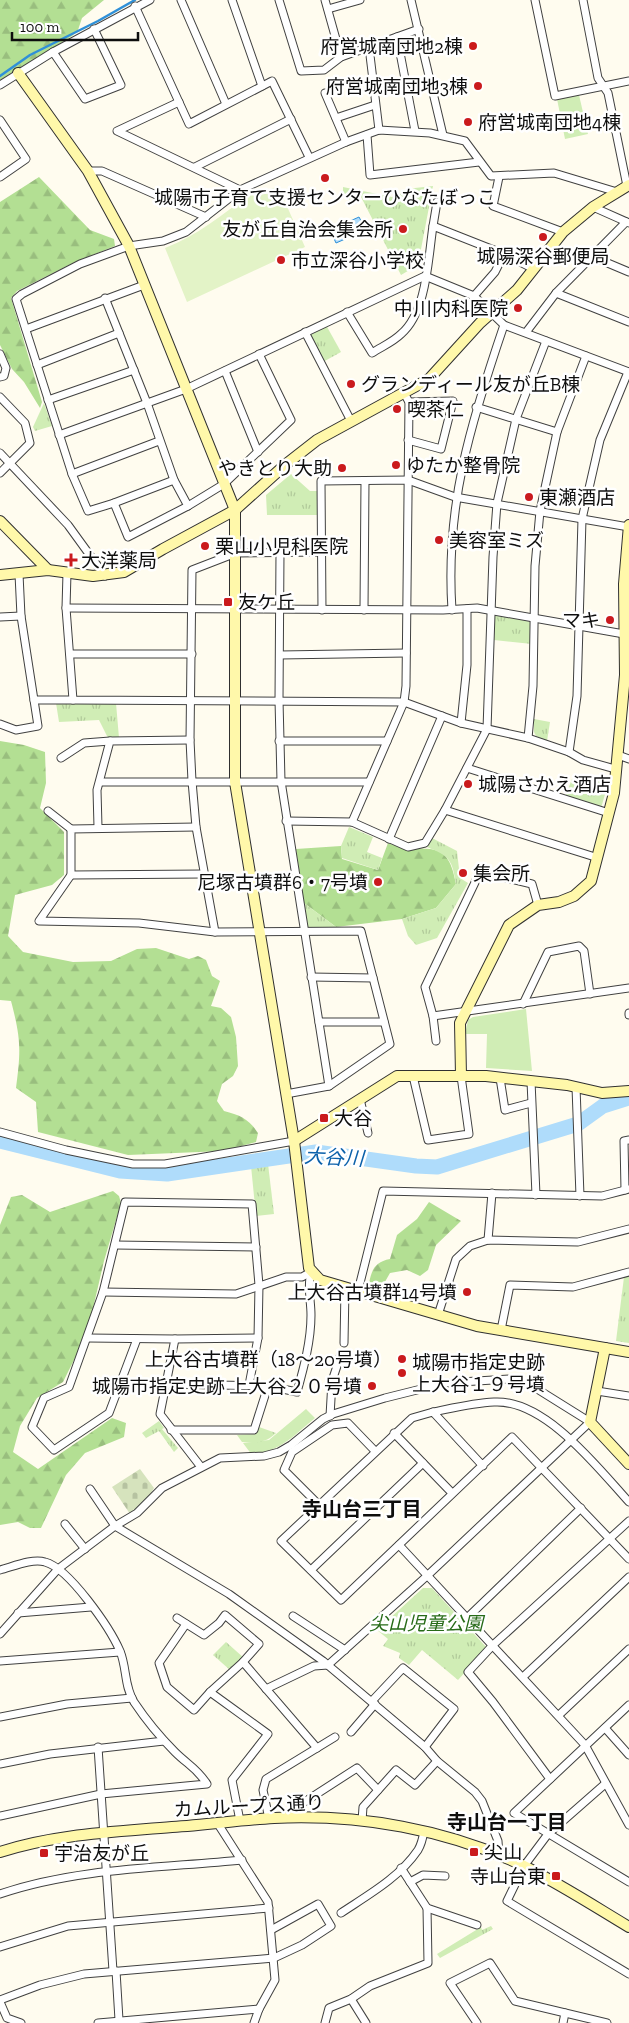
<svg xmlns="http://www.w3.org/2000/svg" width="629" height="2023" font-family="'Zilla Slab','Noto Sans JP',serif">
  <defs>
    <pattern id="forest-firs" width="22" height="20" patternUnits="userSpaceOnUse" patternTransform="scale(1.25)"><rect width="22" height="20" fill="#b3df93"/><path d="M5 1l3.5 6h-7zM16 11l3.5 6h-7z" fill="#99be7e"/></pattern>
    <pattern id="cemetery-stones" width="16" height="16" patternUnits="userSpaceOnUse" patternTransform="scale(1.25)"><rect width="16" height="16" fill="#d6e3bd"/><path d="M2 7V4a2 2 0 0 1 4 0v3zM10 15v-3a2 2 0 0 1 4 0v3z" fill="#b6c2a1"/></pattern>
    <pattern id="park-tufts" width="24" height="20" patternUnits="userSpaceOnUse" patternTransform="scale(1.25)"><rect width="24" height="20" fill="#d0edb5"/><path d="M3 7l-1-3M5 7V3M7 7l1-3M15 17l-1-3M17 17v-4M19 17l1-3" fill="none" stroke="#b1ca9a"/></pattern>
    <pattern id="water-ripples" width="26" height="14" patternUnits="userSpaceOnUse" patternTransform="scale(1.25)"><rect width="26" height="14" fill="#afdcfb"/><path d="M2 4q2-2 4 0t4 0M15 11q2-2 4 0t4 0" fill="none" stroke="#95bcd6"/></pattern>
  </defs>
  <rect width="100%" height="100%" fill="#fffcef"/>
  <g fill="#d0edb5">
    <polygon points="579,95 588,134 565,139 557,99"/>
    <polygon points="526,1009 532,1071 486,1068 487,1034 465,1034 468,1020 473,1017"/>
    <path d="M306,1409L315,1418C292,1437 282,1450 252,1455L243,1443L269,1440Z"/>
  </g>
  <g fill="url(#forest-firs)">
    <polygon points="0,0 104,0 82,18 78,30 72,36 0,80"/>
    <polygon points="39,177 90,230 114,239 115,246 75,262 17,291 11,298 42,402 40,408 24,382 12,369 0,345 0,202"/>
    <path d="M0,741L24,745L45,752L46,783L40,808L64,832V875L52,885L15,895L8,936L23,952L73,962L111,961L137,949L156,948L189,959L198,956L206,960L212,976L220,981L211,1006L221,1008L231,1017L236,1037L238,1066L233,1076L222,1084L217,1101L224,1111C240,1115 249,1119 258,1133L256,1142L223,1151L128,1155L38,1132L36,1102L16,1088C21,1050 21,1039 11,1001L0,1000Z"/>
    <path d="M388,843C423,858 447,831 456,884L436,908L402,919L336,927L304,903L296,849L341,846L342,859L378,870Z"/>
    <polygon points="113,1191 119,1196 121,1203 104,1261 87,1334 63,1382 37,1398 20,1426 13,1452 38,1469 112,1418 126,1423 124,1437 85,1453 66,1475 41,1528 30,1528 18,1522 0,1525 0,1225 11,1197 22,1195 50,1212"/>
    <path d="M429,1202L461,1221L436,1245L428,1270L420,1276L407,1270L390,1273L382,1287L369,1283C372,1269 375,1262 390,1259L397,1235L417,1219Z"/>
  </g>
  <polygon fill="url(#cemetery-stones)" points="140,1469 154,1488 148,1498 130,1514 112,1487"/>
  <g fill="url(#park-tufts)">
    <polygon points="433,186 418,265 401,275 360,195 350,200 343,194 343,187 392,197 415,188"/>
    <polygon points="326,325 341,352 323,362 308,333"/>
    <polygon points="44,403 52,426 35,431 33,427"/>
    <polygon points="291,474 310,491 318,491 319,515 267,515 266,495"/>
    <polygon points="495,615 532,622 532,644 494,640"/>
    <polygon points="56,703 116,703 119,738 108,738 99,720 59,722"/>
    <polygon points="534,719 550,722 547,741 536,736 534,732"/>
    <polygon points="586,778 608,784 601,808 565,797 572,779"/>
    <polygon points="349,827 373,837 367,852 382,858 378,870 342,858 341,846"/>
    <path d="M432,838L457,851L460,878L468,883L437,938L416,945L408,936L402,919L436,908L456,884C452,860 450,856 427,847Z"/>
    <polygon points="304,903 336,927 308,927"/>
    <polygon points="268,1164 274,1214 256,1216 251,1166"/>
    <polygon points="629,1276 629,1343 616,1341 624,1277"/>
    <polygon points="159,1421 164,1428 162,1429 178,1448 174,1452 159,1431 146,1438 142,1433"/>
    <path d="M259,1427L276,1433C266,1443 256,1443 242,1442L237,1435L256,1434Z"/>
    <polygon points="423,1588 432,1588 487,1648 458,1680 422,1650 409,1665 399,1658 400,1653 383,1646 388,1639 377,1630"/>
    <polygon points="226,1642 244,1658 230,1670 213,1655"/>
    <polygon points="491,1926 493,1929 440,1958 437,1954 481,1927 482,1930"/>
  </g>
  <path fill="#e3f3c7" d="M278,186L305,247L187,302L165,248C197,236 223,214 250,194L254,196Z"/>
  <polygon fill="url(#water-ripples)" stroke="#2f90d8" points="359,217 366,230 336,243 330,230"/>
  <g fill="none" stroke-linecap="round" stroke-linejoin="round">
    <polyline stroke="#2f90d8" stroke-width="2.5" points="0,76 30,55 98,21 135,0"/>
    <polyline stroke="#afdcfb" stroke-width="15" points="0,1141 120,1171 167,1174 316,1152 416,1166 437,1167 578,1124 603,1106 629,1098"/>
    <defs>
      <g id="street">
        <polyline points="181,0 226,104"/>
        <polyline points="232,0 262,86"/>
        <polyline points="279,0 301,71 324,70 341,57 419,29"/>
        <polyline points="325,0 341,57"/>
        <polyline points="411,0 443,135"/>
        <polyline points="535,0 555,96 629,81"/>
        <polyline points="583,0 598,78 608,93 627,186"/>
        <polyline points="135,6 189,124 272,81 309,157"/>
        <polyline points="328,9 360,0"/>
        <polyline points="397,37 415,131"/>
        <polyline points="369,47 379,130"/>
        <polyline points="53,52 85,99 121,85 94,29"/>
        <polyline points="0,85 53,52 150,0"/>
        <polyline points="325,93 346,142"/>
        <polyline points="179,102 117,131 240,190"/>
        <polyline points="336,118 375,105"/>
        <polyline points="0,120 26,159 0,177"/>
        <polyline points="367,135 370,175 479,162"/>
        <polyline points="195,167 291,119"/>
        <polyline points="88,171 102,171 206,217"/>
        <polyline points="499,177 493,206 563,232"/>
        <polyline points="593,207 629,223"/>
        <polyline points="433,226 437,202 447,201"/>
        <polyline points="591,256 629,272"/>
        <polyline points="556,293 629,322"/>
        <polyline points="474,296 495,272 504,254"/>
        <polyline points="105,298 147,403 174,480 188,506"/>
        <path d="M347,312L372,353C381,347 393,342 401,334C427,312 428,259 433,226L504,254L534,269"/>
        <polyline points="26,329 144,285"/>
        <polyline points="527,331 556,293 626,222"/>
        <polyline points="305,332 351,421"/>
        <polyline points="0,354 6,368 4,376 0,377"/>
        <polyline points="259,354 291,420 224,484 188,506 128,537 114,503 88,511 72,474 16,299 22,294 80,264 110,253 129,246 163,241 186,232 240,190 346,142 379,130 430,133 465,141 491,176 554,173 617,192"/>
        <polyline points="37,365 119,333"/>
        <polyline points="225,371 258,452"/>
        <polyline points="0,397 25,423 30,443 0,473"/>
        <polyline points="48,400 134,370"/>
        <polyline points="476,407 557,432"/>
        <polyline points="59,435 186,389 425,276 474,296 504,325 629,372"/>
        <polyline points="408,440 441,449 453,401 409,402"/>
        <polyline points="0,453 68,525 105,576"/>
        <polyline points="72,474 159,441"/>
        <polyline points="114,503 174,480"/>
        <polyline points="280,552 279,700 281,781 329,1086"/>
        <polyline points="67,573 66,608 73,700 404,702 461,723 528,738 569,752 583,760 615,769"/>
        <polyline points="66,608 443,610 477,608 624,634"/>
        <polyline points="322,610 321,481 408,480 455,497 629,527"/>
        <polyline points="364,610 365,481"/>
        <path d="M452,610C445,505 471,422 504,325"/>
        <polyline points="0,617 21,616"/>
        <polyline points="70,654 192,654"/>
        <polyline points="280,655 406,653"/>
        <polyline points="34,700 73,700"/>
        <polyline points="461,723 467,665 467,609"/>
        <polyline points="0,724 16,730 38,726 21,616 19,574"/>
        <polyline points="528,738 533,686 535,566 540,511 557,432 586,356"/>
        <polyline points="279,741 387,741"/>
        <polyline points="569,752 577,696 582,519 600,440 628,372"/>
        <polyline points="618,755 629,759"/>
        <polyline points="61,758 84,743 110,741"/>
        <polyline points="467,768 609,813"/>
        <polyline points="100,782 369,782"/>
        <polyline points="445,810 595,857"/>
        <polyline points="48,811 71,829"/>
        <polyline points="286,821 352,822 408,847 425,843 445,810 487,729 493,557 497,503 516,419 546,341"/>
        <polyline points="352,822 404,702 406,686 409,402 404,393"/>
        <polyline points="98,827 97,790 110,741 190,740"/>
        <polyline points="196,827 71,829 71,875 39,921 139,923 215,932 361,931 390,1044 329,1086 286,1094"/>
        <polyline points="389,839 442,716"/>
        <polyline points="71,875 204,874"/>
        <polyline points="538,905 532,884 480,872 425,987 433,1016 629,988"/>
        <polyline points="215,932 196,827 192,781 190,740 192,570 236,553 322,552"/>
        <polyline points="311,977 373,978"/>
        <polyline points="523,1004 548,952 579,946 584,951 590,994"/>
        <polyline points="629,1013 629,1015"/>
        <polyline points="433,1016 436,1041"/>
        <polyline points="319,1022 384,1022"/>
        <polyline points="413,1076 428,1140 469,1134 461,1076"/>
        <polyline points="500,1078 505,1110 531,1103"/>
        <polyline points="531,1081 536,1195"/>
        <polyline points="576,1087 580,1196"/>
        <polyline points="360,1099 368,1133"/>
        <polyline points="0,1132 66,1150 133,1164 165,1164 294,1141"/>
        <polyline points="625,1190 624,1141 629,1140"/>
        <polyline points="488,1240 492,1193"/>
        <polyline points="115,1245 256,1247"/>
        <polyline points="358,1291 383,1191 602,1196 629,1189"/>
        <polyline points="103,1292 236,1294 286,1277 302,1277 311,1272"/>
        <polyline points="438,1315 456,1259 470,1246 488,1240 578,1242 629,1229"/>
        <polyline points="501,1330 510,1285 573,1287 629,1272"/>
        <path d="M88,1338L175,1339L166,1384L268,1386L297,1392C304,1367 311,1341 311,1315C311,1300 307,1287 311,1272"/>
        <polyline points="137,1339 109,1413 54,1450 32,1427 44,1398 69,1387 103,1292 125,1202 252,1204 259,1285 258,1338 249,1385"/>
        <polyline points="175,1339 258,1338"/>
        <polyline points="344,1343 345,1288"/>
        <polyline points="166,1384 160,1414 201,1467"/>
        <polyline points="597,1391 629,1396"/>
        <path d="M433,1412C453,1408 473,1403 494,1402C545,1399 598,1468 629,1502"/>
        <polyline points="330,1416 332,1381 341,1354"/>
        <polyline points="171,1430 254,1430 268,1386"/>
        <polyline points="394,1433 452,1493"/>
        <polyline points="483,1466 433,1412 412,1418 281,1541 341,1600 512,1437 629,1559"/>
        <polyline points="90,1489 115,1526 229,1594 323,1661 425,1747 437,1761 475,1792 482,1801 498,1841 499,1856"/>
        <polyline points="319,1505 284,1470 292,1452 332,1425 348,1423 375,1451"/>
        <polyline points="65,1524 85,1549"/>
        <polyline points="399,1545 585,1745 629,1825"/>
        <path d="M0,1570C12,1567 32,1558 45,1562C69,1568 110,1628 120,1651C127,1668 124,1686 134,1702C146,1720 160,1737 175,1752C188,1765 197,1768 207,1784L101,1794L0,1816"/>
        <polyline points="311,1570 423,1463"/>
        <polyline points="18,1613 91,1607"/>
        <polyline points="293,1616 345,1650"/>
        <polyline points="177,1618 204,1635 219,1623 225,1615 259,1644 243,1662"/>
        <polyline points="467,1618 581,1508"/>
        <polyline points="186,1624 159,1663 167,1687 194,1710 210,1692"/>
        <polyline points="0,1634 58,1569 115,1526 137,1513 162,1488 220,1458 264,1456 279,1452 291,1445 323,1419 333,1414 385,1398 445,1383 509,1379 534,1387 590,1422 428,1575 328,1665 314,1666 266,1689"/>
        <polyline points="0,1661 120,1652"/>
        <polyline points="524,1676 629,1577"/>
        <polyline points="372,1701 403,1668 454,1709 425,1747"/>
        <polyline points="629,1705 514,1813 629,1882"/>
        <polyline points="559,1715 629,1649"/>
        <polyline points="0,1717 67,1704 132,1698"/>
        <polyline points="605,1728 629,1755"/>
        <polyline points="351,1732 375,1704"/>
        <polyline points="98,1747 113,1971"/>
        <polyline points="0,1764 50,1754 164,1741"/>
        <polyline points="550,1779 493,1702 468,1672 493,1645 629,1521"/>
        <polyline points="605,1784 548,1834 524,1866 507,1901 629,1974"/>
        <polyline points="294,1818 295,1808 357,1768 378,1790"/>
        <polyline points="269,1819 263,1790 266,1779 335,1737"/>
        <polyline points="240,1821 232,1780 268,1734 210,1692 243,1662 317,1748"/>
        <polyline points="362,1821 363,1807 396,1770 415,1785 437,1761"/>
        <polyline points="218,1824 268,1902 275,1980 259,2009 254,2023"/>
        <polyline points="401,1868 427,1908 477,1925"/>
        <polyline points="410,1882 423,1875 445,1876"/>
        <path d="M0,1894C76,1868 162,1868 242,1860"/>
        <path d="M341,1913C368,1895 399,1878 418,1850C421,1845 423,1837 424,1831"/>
        <polyline points="0,1947 68,1926 269,1908"/>
        <polyline points="116,1971 119,2020"/>
        <polyline points="351,1999 366,2023"/>
        <polyline points="0,2000 40,1985 84,1974 274,1958 302,1945 331,1926 318,1904 271,1930"/>
        <polyline points="0,2002 7,2018 21,2023"/>
        <polyline points="98,2023 259,2009"/>
        <polyline points="325,2023 329,2008 351,1999 370,1986 428,1963 427,1908"/>
        <polyline points="477,2023 450,1983 490,1963 515,2001 607,2023"/>
        <polyline points="563,2023 565,2013"/>
      </g>
      <g id="secondary">
        <polyline points="18,73 88,171 129,246 235,510 235,782 294,1141 309,1268 320,1280 477,1326 629,1352"/>
        <polyline points="0,521 48,570"/>
        <polyline points="0,575 48,570 93,576 124,572 163,549 235,510 285,465 317,440 429,379 480,323 517,290 563,232 593,207 629,185"/>
        <polyline points="461,1076 460,1023 509,925 538,905 559,902 574,896 591,881 614,793 625,675 624,584 629,525"/>
        <polyline points="294,1141 397,1076 486,1076 567,1085 602,1093 629,1091"/>
        <polyline points="605,1348 590,1422 629,1464"/>
        <path d="M0,1852C55,1834 115,1832 172,1827C206,1825 240,1820 274,1818C359,1814 447,1829 524,1866C560,1884 594,1906 629,1927"/>
      </g>
    </defs>
    <use href="#street" stroke="#414141" stroke-width="9"/>
    <use href="#secondary" stroke="#303030" stroke-width="12"/>
    <use href="#street" stroke="#fff" stroke-width="7"/>
    <use href="#secondary" stroke="#fff8aa" stroke-width="10"/>
  </g>
  <g fill="#ca1a1d" stroke="#fff" stroke-width="2">
    <circle cx="473" cy="46" r="5"/>
    <circle cx="478" cy="86" r="5"/>
    <circle cx="468" cy="122" r="5"/>
    <circle cx="325" cy="178" r="5"/>
    <circle cx="403" cy="229" r="5"/>
    <circle cx="543" cy="237" r="5"/>
    <circle cx="281" cy="260" r="5"/>
    <circle cx="518" cy="308" r="5"/>
    <circle cx="351" cy="384" r="5"/>
    <circle cx="397" cy="409" r="5"/>
    <circle cx="396" cy="465" r="5"/>
    <circle cx="342" cy="468" r="5"/>
    <circle cx="529" cy="497" r="5"/>
    <circle cx="439" cy="540" r="5"/>
    <circle cx="205" cy="546" r="5"/>
    <path d="M68.5 552.5h5v5h5v5h-5v5h-5v-5h-5v-5h5z"/>
    <rect x="223" y="597" width="10" height="10" rx="2.5"/>
    <circle cx="610" cy="620" r="5"/>
    <circle cx="468" cy="784" r="5"/>
    <circle cx="463" cy="873" r="5"/>
    <circle cx="378" cy="882" r="5"/>
    <rect x="319" y="1113" width="10" height="10" rx="2.5"/>
    <circle cx="467" cy="1292" r="5"/>
    <circle cx="402" cy="1359" r="5"/>
    <circle cx="402" cy="1373" r="5"/>
    <circle cx="372" cy="1386" r="5"/>
    <rect x="469" y="1847" width="10" height="10" rx="2.5"/>
    <rect x="39" y="1848" width="10" height="10" rx="2.5"/>
    <rect x="551" y="1871" width="10" height="10" rx="2.5"/>
  </g>
  <g text-anchor="middle" dominant-baseline="central" stroke-width="5" stroke-linejoin="round" paint-order="stroke">
    <g font-size="19" fill="#0e0e0e" stroke="#fff" text-anchor="start">
      <text x="463" y="46" text-anchor="end">府営城南団地2棟</text>
      <text x="468" y="86" text-anchor="end">府営城南団地3棟</text>
      <text x="478" y="122">府営城南団地4棟</text>
      <text x="325" y="197" text-anchor="middle">城陽市子育て支援センターひなたぼっこ</text>
      <text x="393" y="229" text-anchor="end">友が丘自治会集会所</text>
      <text x="543" y="256" text-anchor="middle">城陽深谷郵便局</text>
      <text x="291" y="260">市立深谷小学校</text>
      <text x="508" y="308" text-anchor="end">中川内科医院</text>
      <text x="361" y="384">グランディール友が丘B棟</text>
      <text x="407" y="409">喫茶仁</text>
      <text x="406" y="465">ゆたか整骨院</text>
      <text x="332" y="468" text-anchor="end">やきとり大助</text>
      <text x="539" y="497">東瀬酒店</text>
      <text x="449" y="540">美容室ミズ</text>
      <text x="215" y="546">栗山小児科医院</text>
      <text x="81" y="560">大洋薬局</text>
      <text x="238" y="602">友ケ丘</text>
      <text x="600" y="620" text-anchor="end">マキ</text>
      <text x="478" y="784">城陽さかえ酒店</text>
      <text x="473" y="873">集会所</text>
      <text x="368" y="882" text-anchor="end">尼塚古墳群6・7号墳</text>
      <text x="334" y="1118">大谷</text>
      <text x="457" y="1292" text-anchor="end">上大谷古墳群14号墳</text>
      <text x="392" y="1359" text-anchor="end">上大谷古墳群（18～20号墳）</text>
      <text x="412" y="1362">城陽市指定史跡<tspan x="412" dy="22">上大谷１９号墳</tspan></text>
      <text x="362" y="1386" text-anchor="end">城陽市指定史跡 上大谷２０号墳</text>
      <text x="484" y="1852">尖山</text>
      <text x="54" y="1853">宇治友が丘</text>
      <text x="546" y="1876" text-anchor="end">寺山台東</text>
    </g>
    <g font-size="19" font-style="italic" fill="#276b18" stroke="#fff">
      <text x="426" y="1623">尖山児童公園</text>
    </g>
    <g font-size="19" fill="#0e0e0e" stroke="#fff">
      <text transform="translate(249 1806) rotate(-3)">カムループス通り</text>
    </g>
    <g font-size="20" font-style="italic" fill="#0c61aa" stroke="#fff">
      <text transform="translate(334 1157) rotate(3)">大谷川</text>
    </g>
    <g font-size="20" font-weight="bold" fill="#0e0e0e" stroke="#fff">
      <text x="362" y="1509">寺山台三丁目</text>
      <text x="507" y="1822">寺山台一丁目</text>
    </g>
  </g>
  <path d="M12 32v8h126v-8" fill="none" stroke="#0e0e0e" stroke-width="2.5"/>
  <text x="20" y="32" font-size="15" fill="#0e0e0e" stroke="#ffffff" stroke-width="4" paint-order="stroke">100 m</text>
</svg>
